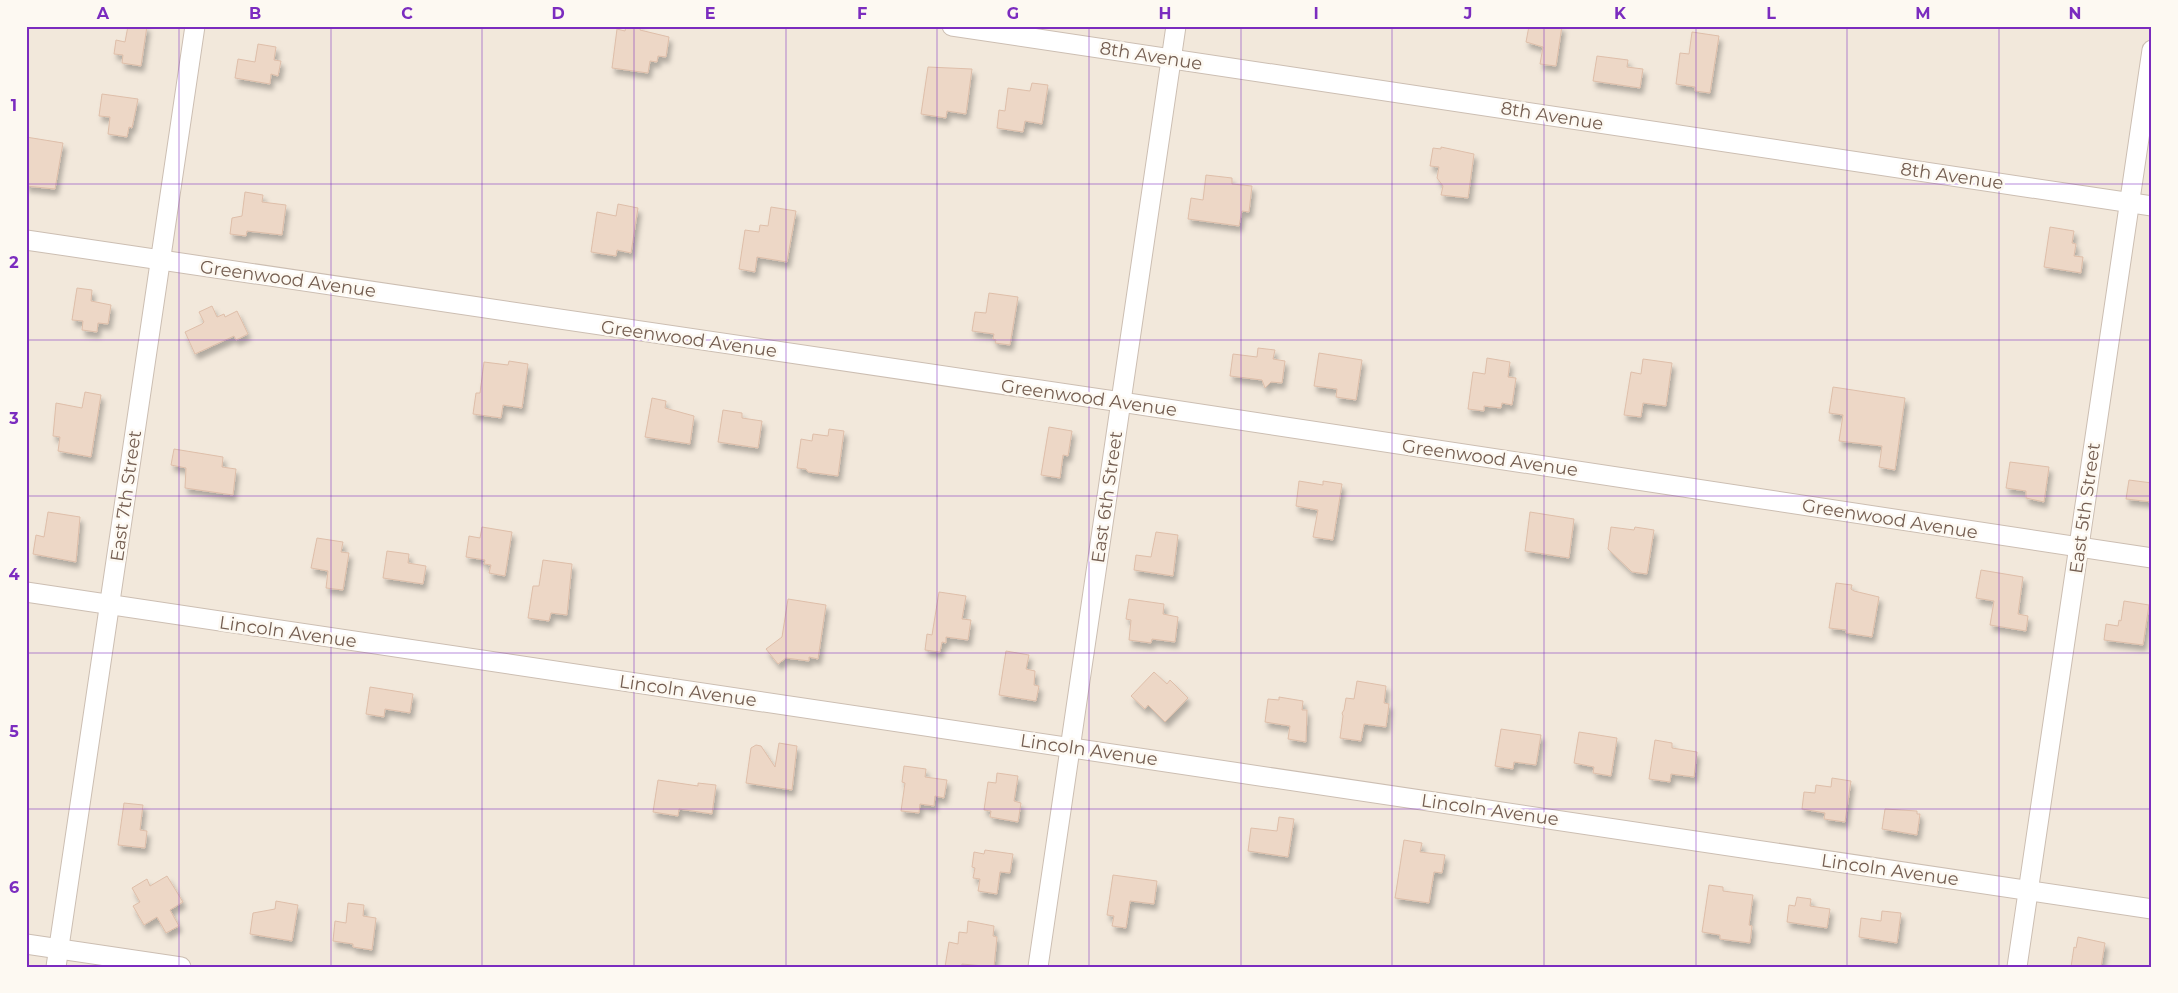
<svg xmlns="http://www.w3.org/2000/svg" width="2178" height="993" font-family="Montserrat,sans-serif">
  <defs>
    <filter id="shadow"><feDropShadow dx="3" dy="5.5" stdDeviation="2.5" flood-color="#0004"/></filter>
  </defs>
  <rect width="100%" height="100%" fill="#fbf5ec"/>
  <rect fill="#f2e8db" x="26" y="26" width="2126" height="941"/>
  <g fill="#edd7c6" stroke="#debea9" filter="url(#shadow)">
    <polygon points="128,26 147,26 141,66 122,63 123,55 114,54 116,40 125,42"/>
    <polygon points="626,26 641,26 640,30 669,37 666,57 658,56 657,62 650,61 648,73 612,68 617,29 625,31"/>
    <polygon points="1529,26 1562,26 1556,66 1540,64 1543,47 1526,42"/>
    <polygon points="1692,32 1719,36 1710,93 1695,91 1695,87 1676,84 1680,53 1689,54"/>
    <polygon points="258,44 276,47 274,60 281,61 278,76 271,74 270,84 235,78 238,59 255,62"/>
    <polygon points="1597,56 1628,60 1627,67 1643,69 1640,88 1593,81"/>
    <polygon points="928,67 972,69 966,114 947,111 946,118 921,114"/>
    <polygon points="1032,83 1048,85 1042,124 1025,121 1023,132 997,128 999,110 1005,111 1008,88 1030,91"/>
    <polygon points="102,94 138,99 132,128 129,127 127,137 108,134 110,117 99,116"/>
    <polygon points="26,137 63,143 55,189 26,186"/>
    <polygon points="1441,147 1474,154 1468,198 1441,195 1443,186 1437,178 1439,167 1430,166 1433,148 1441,149"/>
    <polygon points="1206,175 1232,178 1232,184 1252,186 1249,212 1242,211 1239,226 1188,219 1191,198 1203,200"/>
    <polygon points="245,192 263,195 262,202 286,205 282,235 247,231 246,236 230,234 232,218 242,216"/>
    <polygon points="618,204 638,208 631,253 617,250 616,256 591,252 597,212 616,216"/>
    <polygon points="771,207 796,211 787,262 757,257 755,272 739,269 745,230 759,232 760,225 768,226"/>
    <polygon points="2050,227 2074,231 2072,243 2076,244 2074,256 2083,257 2081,273 2044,267"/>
    <polygon points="77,288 92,290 91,301 111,305 108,324 98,323 97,332 82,330 83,321 72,320"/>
    <polygon points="989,293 1018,297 1010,345 995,343 996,340 993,339 994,334 972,331 975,312 986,313"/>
    <polygon points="212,306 217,317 224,314 225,317 237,311 248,334 236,340 234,336 195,354 185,332 202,324 204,322 199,312"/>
    <polygon points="1258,348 1275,350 1273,359 1285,361 1282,383 1271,382 1265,388 1262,380 1230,376 1233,354 1257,357"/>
    <polygon points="1319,353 1362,360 1356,400 1336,397 1337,389 1314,386"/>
    <polygon points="1487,358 1510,362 1508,377 1516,378 1512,405 1502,403 1501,408 1484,406 1484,411 1468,409 1473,372 1485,374"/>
    <polygon points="1643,359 1672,363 1666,406 1643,403 1641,417 1624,415 1631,372 1641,374"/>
    <polygon points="509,361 528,364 522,408 503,405 501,418 473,414 476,393 480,393 484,362 508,365"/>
    <polygon points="1833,387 1905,398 1895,470 1879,467 1882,446 1839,441 1843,415 1829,413"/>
    <polygon points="85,392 101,395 91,457 58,451 60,437 53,436 56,403 82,408"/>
    <polygon points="652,398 666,401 665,408 694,416 690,444 645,437"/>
    <polygon points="723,410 742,413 742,418 762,421 758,448 718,442"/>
    <polygon points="1049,427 1072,431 1068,456 1063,455 1060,478 1041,475"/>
    <polygon points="829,429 844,431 838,476 808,472 806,469 797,468 801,439 812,441 813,434 828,436"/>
    <polygon points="174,449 223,457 222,467 236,469 233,495 185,488 186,468 171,465"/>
    <polygon points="2010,462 2049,467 2044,502 2026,498 2026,491 2006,488"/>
    <polygon points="2129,480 2152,483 2152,502 2126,499"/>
    <polygon points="1299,481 1323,485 1323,481 1342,484 1333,540 1313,537 1318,510 1296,506"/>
    <polygon points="48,512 80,517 76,562 33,554 36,535 44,537"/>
    <polygon points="1530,512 1574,519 1569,558 1525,551"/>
    <polygon points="482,527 512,532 505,576 489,573 491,565 484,564 485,560 466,557 469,536 480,538"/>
    <polygon points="1611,527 1634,530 1635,527 1654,530 1647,574 1632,572 1608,549"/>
    <polygon points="1156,532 1178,535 1173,576 1134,570 1136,555 1151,557"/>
    <polygon points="317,538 343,542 341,552 349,553 343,590 326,588 328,571 311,568"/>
    <polygon points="387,551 409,554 408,563 426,566 423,584 383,578"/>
    <polygon points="543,560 572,564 567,615 551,613 549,621 528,618 533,586 539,586"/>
    <polygon points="1981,570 2023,577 2018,614 2028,616 2026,631 1990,625 1994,601 1976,598"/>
    <polygon points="1836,583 1852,585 1851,589 1854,591 1879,597 1872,637 1846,633 1846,630 1829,628"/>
    <polygon points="939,592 966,596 962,619 971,620 968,640 946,637 946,643 942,642 940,652 925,650 927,634 932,635"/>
    <polygon points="788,599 826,605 818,659 809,657 809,661 786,658 778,664 766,649 782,637"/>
    <polygon points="1129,599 1164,604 1163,614 1178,617 1175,642 1152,639 1151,643 1129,640 1131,620 1126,619"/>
    <polygon points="2124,601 2149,605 2143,645 2104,640 2106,624 2118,626 2119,620 2121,621"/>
    <polygon points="1006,651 1029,655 1026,669 1035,671 1034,685 1039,686 1036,701 999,695"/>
    <polygon points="1154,672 1167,684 1170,680 1188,698 1165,722 1148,705 1145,709 1131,696"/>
    <polygon points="1357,681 1386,686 1384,703 1389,704 1386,727 1364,724 1361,741 1340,738 1343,716 1342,713 1344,710 1346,698 1354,699"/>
    <polygon points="370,687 413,694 410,713 385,709 384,717 366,714"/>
    <polygon points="1279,697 1303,701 1302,710 1307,710 1306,742 1288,739 1290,726 1265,722 1268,699 1279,700"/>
    <polygon points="1501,729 1541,735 1536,765 1514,762 1513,769 1495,766"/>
    <polygon points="1579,732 1617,738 1611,776 1593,773 1594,767 1574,763"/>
    <polygon points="1655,740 1672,743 1672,748 1697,752 1694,777 1671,774 1670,782 1649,779"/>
    <polygon points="779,743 797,746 792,790 746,783 751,748 756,745 761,746 775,767"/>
    <polygon points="904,766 926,769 925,777 947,780 944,798 935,796 934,806 920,804 919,813 901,811 905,783 902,782"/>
    <polygon points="997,773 1018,776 1014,801 1021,803 1018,822 990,817 991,811 984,810 988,782 996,783"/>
    <polygon points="1832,778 1851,781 1845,822 1824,819 1825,813 1802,809 1804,792 1815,793 1816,785 1831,787"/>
    <polygon points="658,780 698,786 698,783 716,785 712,814 679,809 678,816 653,812"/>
    <polygon points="124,803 143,805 140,830 147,831 145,848 118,845"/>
    <polygon points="1885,809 1917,811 1917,814 1920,814 1917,835 1882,829"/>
    <polygon points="1279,817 1294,819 1288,857 1248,851 1251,828 1277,831"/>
    <polygon points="1404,840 1422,843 1420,852 1445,855 1442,873 1434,872 1429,903 1395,898"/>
    <polygon points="985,850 1013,854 1010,873 1000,872 997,894 978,891 980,879 973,878 975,868 972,867 974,852 984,854"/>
    <polygon points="1113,875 1157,881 1154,904 1130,901 1126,928 1112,926 1114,916 1107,915"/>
    <polygon points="167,876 183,902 170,910 179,926 166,933 157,917 144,925 133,906 140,902 132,888 147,879 150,886"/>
    <polygon points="1709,885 1723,887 1723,891 1753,895 1749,925 1752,926 1750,943 1720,939 1720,935 1702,932"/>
    <polygon points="1797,897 1811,899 1810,906 1830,909 1827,928 1787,922 1789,905 1795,906"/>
    <polygon points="276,901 298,905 292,941 250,934 253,913 275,909"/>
    <polygon points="348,903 364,905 363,916 376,918 372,950 353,947 353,944 333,941 335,921 346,923"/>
    <polygon points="1882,911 1901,913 1897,943 1859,937 1861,918 1881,921"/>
    <polygon points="968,921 994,926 993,936 997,937 994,967 962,964 961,967 945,967 949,942 958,944 959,932 967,933"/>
    <polygon points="2078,937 2105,943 2101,967 2071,967 2074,947 2076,948"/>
  </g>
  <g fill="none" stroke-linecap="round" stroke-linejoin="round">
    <defs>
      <g id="minor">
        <polyline points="952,26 2152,206"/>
        <polyline points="26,240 1121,402 2152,558"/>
        <polyline points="26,592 2152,909"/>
        <polyline points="26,944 181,967"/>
        <polyline points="56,967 195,26"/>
        <polyline points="1038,967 1176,26"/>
        <polyline points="2017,967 2152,50"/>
      </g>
    </defs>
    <use href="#minor" stroke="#ccbeb2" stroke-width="21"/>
    <use href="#minor" stroke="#fff" stroke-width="19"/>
  </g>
  <path fill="none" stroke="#7b2cbf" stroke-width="1" stroke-opacity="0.55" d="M179,26V967M331,26V967M482,26V967M634,26V967M786,26V967M937,26V967M1089,26V967M1241,26V967M1392,26V967M1544,26V967M1696,26V967M1847,26V967M1999,26V967M26,184H2152M26,340H2152M26,496H2152M26,653H2152M26,809H2152"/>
  <g text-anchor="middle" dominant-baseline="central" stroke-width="5" stroke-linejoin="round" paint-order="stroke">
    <g font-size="18" fill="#745e51" stroke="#fdf9f2">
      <text transform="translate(1151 56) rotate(9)">8th Avenue</text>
      <text transform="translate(1552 116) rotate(9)">8th Avenue</text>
      <text transform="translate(1952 176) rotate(8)">8th Avenue</text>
      <text transform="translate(288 279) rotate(8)">Greenwood Avenue</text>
      <text transform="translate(689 339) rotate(8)">Greenwood Avenue</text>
      <text transform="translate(1089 398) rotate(8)">Greenwood Avenue</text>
      <text transform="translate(1490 458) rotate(8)">Greenwood Avenue</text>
      <text transform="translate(126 496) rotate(-82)">East 7th Street</text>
      <text transform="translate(1107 497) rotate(-82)">East 6th Street</text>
      <text transform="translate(2085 508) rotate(-82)">East 5th Street</text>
      <text transform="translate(1890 519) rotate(9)">Greenwood Avenue</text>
      <text transform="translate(288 632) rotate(8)">Lincoln Avenue</text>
      <text transform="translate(688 691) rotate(8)">Lincoln Avenue</text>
      <text transform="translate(1089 750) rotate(8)">Lincoln Avenue</text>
      <text transform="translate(1490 810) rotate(8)">Lincoln Avenue</text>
      <text transform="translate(1890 870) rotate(8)">Lincoln Avenue</text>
    </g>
  </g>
  <rect width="2178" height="993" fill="none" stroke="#fdf9f2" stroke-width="55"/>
  <rect x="28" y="28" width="2122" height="938" fill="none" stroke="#7b2cbf" stroke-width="2"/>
  <g font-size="16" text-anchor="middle" font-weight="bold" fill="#7b2cbf">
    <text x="103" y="19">A</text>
    <text x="255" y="19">B</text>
    <text x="407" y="19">C</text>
    <text x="558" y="19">D</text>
    <text x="710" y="19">E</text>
    <text x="862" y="19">F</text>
    <text x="1013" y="19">G</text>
    <text x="1165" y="19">H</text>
    <text x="1316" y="19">I</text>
    <text x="1468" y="19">J</text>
    <text x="1620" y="19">K</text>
    <text x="1771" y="19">L</text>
    <text x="1923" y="19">M</text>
    <text x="2075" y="19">N</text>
    <text x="14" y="111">1</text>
    <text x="14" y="268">2</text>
    <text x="14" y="424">3</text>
    <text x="14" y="580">4</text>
    <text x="14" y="737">5</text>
    <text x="14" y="893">6</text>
  </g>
</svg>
